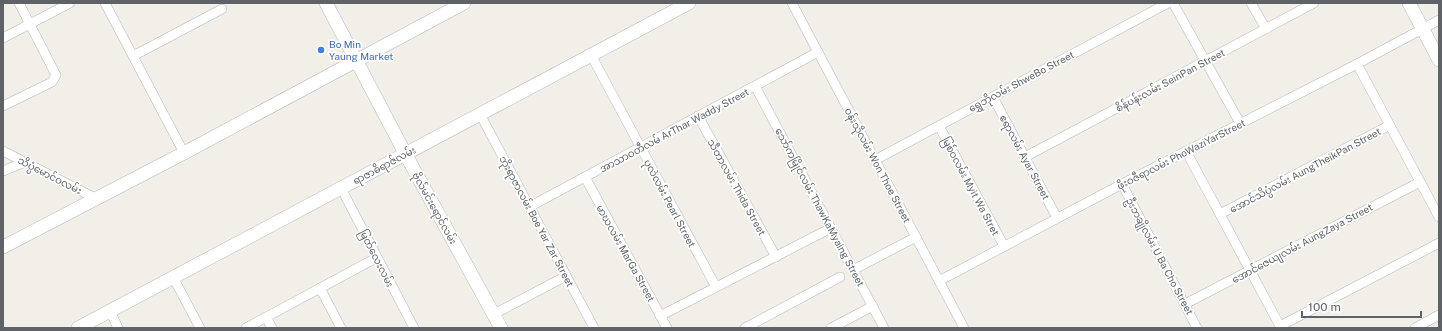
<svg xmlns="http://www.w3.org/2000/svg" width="1442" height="331" font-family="'Public Sans','Noto Sans Myanmar',sans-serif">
  <rect width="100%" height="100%" fill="#f1efe8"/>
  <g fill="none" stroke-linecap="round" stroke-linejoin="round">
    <defs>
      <g id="street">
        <polyline points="105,3 184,153"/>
        <polyline points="792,3 964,328"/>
        <polyline points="1173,3 1240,123"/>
        <polyline points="1251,3 1266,29"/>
        <polyline points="3,38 70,3"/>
        <polyline points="591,55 716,287"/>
        <polyline points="133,56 222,9"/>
        <polyline points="1357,64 1439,217"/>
        <polyline points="755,86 884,328"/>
        <polyline points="993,97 1057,218"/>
        <polyline points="3,106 52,82 56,75 19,3"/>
        <polyline points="480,114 594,328"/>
        <polyline points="698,116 776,257"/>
        <polyline points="939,126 1004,246"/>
        <polyline points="3,151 97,199"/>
        <polyline points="1186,151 1281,328"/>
        <polyline points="1025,157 1314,3"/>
        <polyline points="875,160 1168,3"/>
        <polyline points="3,171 25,162"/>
        <polyline points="585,177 667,328"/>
        <polyline points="1122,184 1197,328"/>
        <polyline points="341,188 414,328"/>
        <polyline points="529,207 818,52"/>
        <polyline points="1220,214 1390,125"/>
        <polyline points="853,270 916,237"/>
        <polyline points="173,277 200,328"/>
        <polyline points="939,281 1122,184 1357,64 1439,20"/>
        <polyline points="320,288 341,328"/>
        <polyline points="1185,304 1420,182"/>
        <polyline points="110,311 118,328"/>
        <polyline points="494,314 566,276"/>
        <polyline points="660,316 831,228"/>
        <polyline points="266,317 272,328"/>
        <polyline points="1280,326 1439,243"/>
        <polyline points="246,328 376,258"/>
        <polyline points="745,328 840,277"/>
        <polyline points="831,328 873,306"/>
        <polyline points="1415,328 1439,315"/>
      </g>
      <g id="secondary">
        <polyline points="326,3 406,155 501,328"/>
        <polyline points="1409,3 1439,60"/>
        <polyline points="3,247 184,153 464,3"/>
        <polyline points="78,328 689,3"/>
      </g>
    </defs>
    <use href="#street" stroke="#b5b8bc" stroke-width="10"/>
    <use href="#secondary" stroke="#b6babf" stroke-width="14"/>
    <use href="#street" stroke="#fff" stroke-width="9"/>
    <use href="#secondary" stroke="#fff" stroke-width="13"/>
  </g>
  <circle fill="#3f7fe0" stroke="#fff" stroke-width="1.5" cx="321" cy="50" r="4"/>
  <g text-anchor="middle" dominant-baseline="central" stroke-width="3.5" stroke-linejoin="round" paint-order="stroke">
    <g font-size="10" fill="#366cbe" stroke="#fff" text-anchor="start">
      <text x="329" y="44">Bo Min<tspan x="329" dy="12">Yaung Market</tspan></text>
    </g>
    <g font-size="10" fill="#5f6368" stroke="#fff">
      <text transform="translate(1170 80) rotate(-28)">စိန်ပန်းလမ်း SeinPan Street</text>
      <text transform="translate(1021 81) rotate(-28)">ရွှေဘိုလမ်း ShweBo Street</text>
      <text transform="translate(674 130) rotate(-28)">အာသာဝတီလမ် ArThar Waddy Street</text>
      <text transform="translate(1181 154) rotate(-27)">ဖိုးဝဇီရာလမ်း PhoWaziYarStreet</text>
      <text transform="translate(1025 157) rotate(62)">ဧရာလမ်း Ayar Street</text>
      <text transform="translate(384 165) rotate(-28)">ရာဇာဓိရာဇ်လမ်း</text>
      <text transform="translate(878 165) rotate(62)">ဝန်းသိုလမ်း Won Thoe Street</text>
      <text transform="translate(1305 170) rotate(-28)">အောင်သိပ္ပံလမ်း AungTheikPan Street</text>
      <text transform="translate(50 175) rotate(27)">သိပ္ပံမောင်ဝလမ်း</text>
      <text transform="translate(971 186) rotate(62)">မြစ်ဝလမ်း Myit Wa Stret</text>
      <text transform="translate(737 187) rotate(61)">သီတာလမ်း Thida Street</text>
      <text transform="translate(670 203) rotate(62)">ပုလဲလမ်း Pearl Street</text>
      <text transform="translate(820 207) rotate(62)">သော်ကမြိုင်လမ်း ThawKaMyaing Street</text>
      <text transform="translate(435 208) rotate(61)">ဗိုလ်မင်းရောင်လမ်း</text>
      <text transform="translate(537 221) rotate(62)">ဘိုးရာဇာလမ်း Boe Yar Zar Street</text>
      <text transform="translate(1302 243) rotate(-28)">အောင်ဇေယျလမ်း AungZaya Street</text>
      <text transform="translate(626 253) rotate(61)">မာဃလမ်း MarGa Street</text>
      <text transform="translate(1160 256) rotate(62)">ဦးဘချိုလမ်း U Ba Cho Street</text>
      <text transform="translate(377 258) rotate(63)">မြတ်လေးလမ်း</text>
    </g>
  </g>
  <rect width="1442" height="331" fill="none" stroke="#5f6368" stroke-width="8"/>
  <path d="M1302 311v6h119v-6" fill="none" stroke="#5f6368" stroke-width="2"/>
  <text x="1308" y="311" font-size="12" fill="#5f6368" stroke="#ffffff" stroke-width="3" paint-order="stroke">100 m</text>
</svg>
